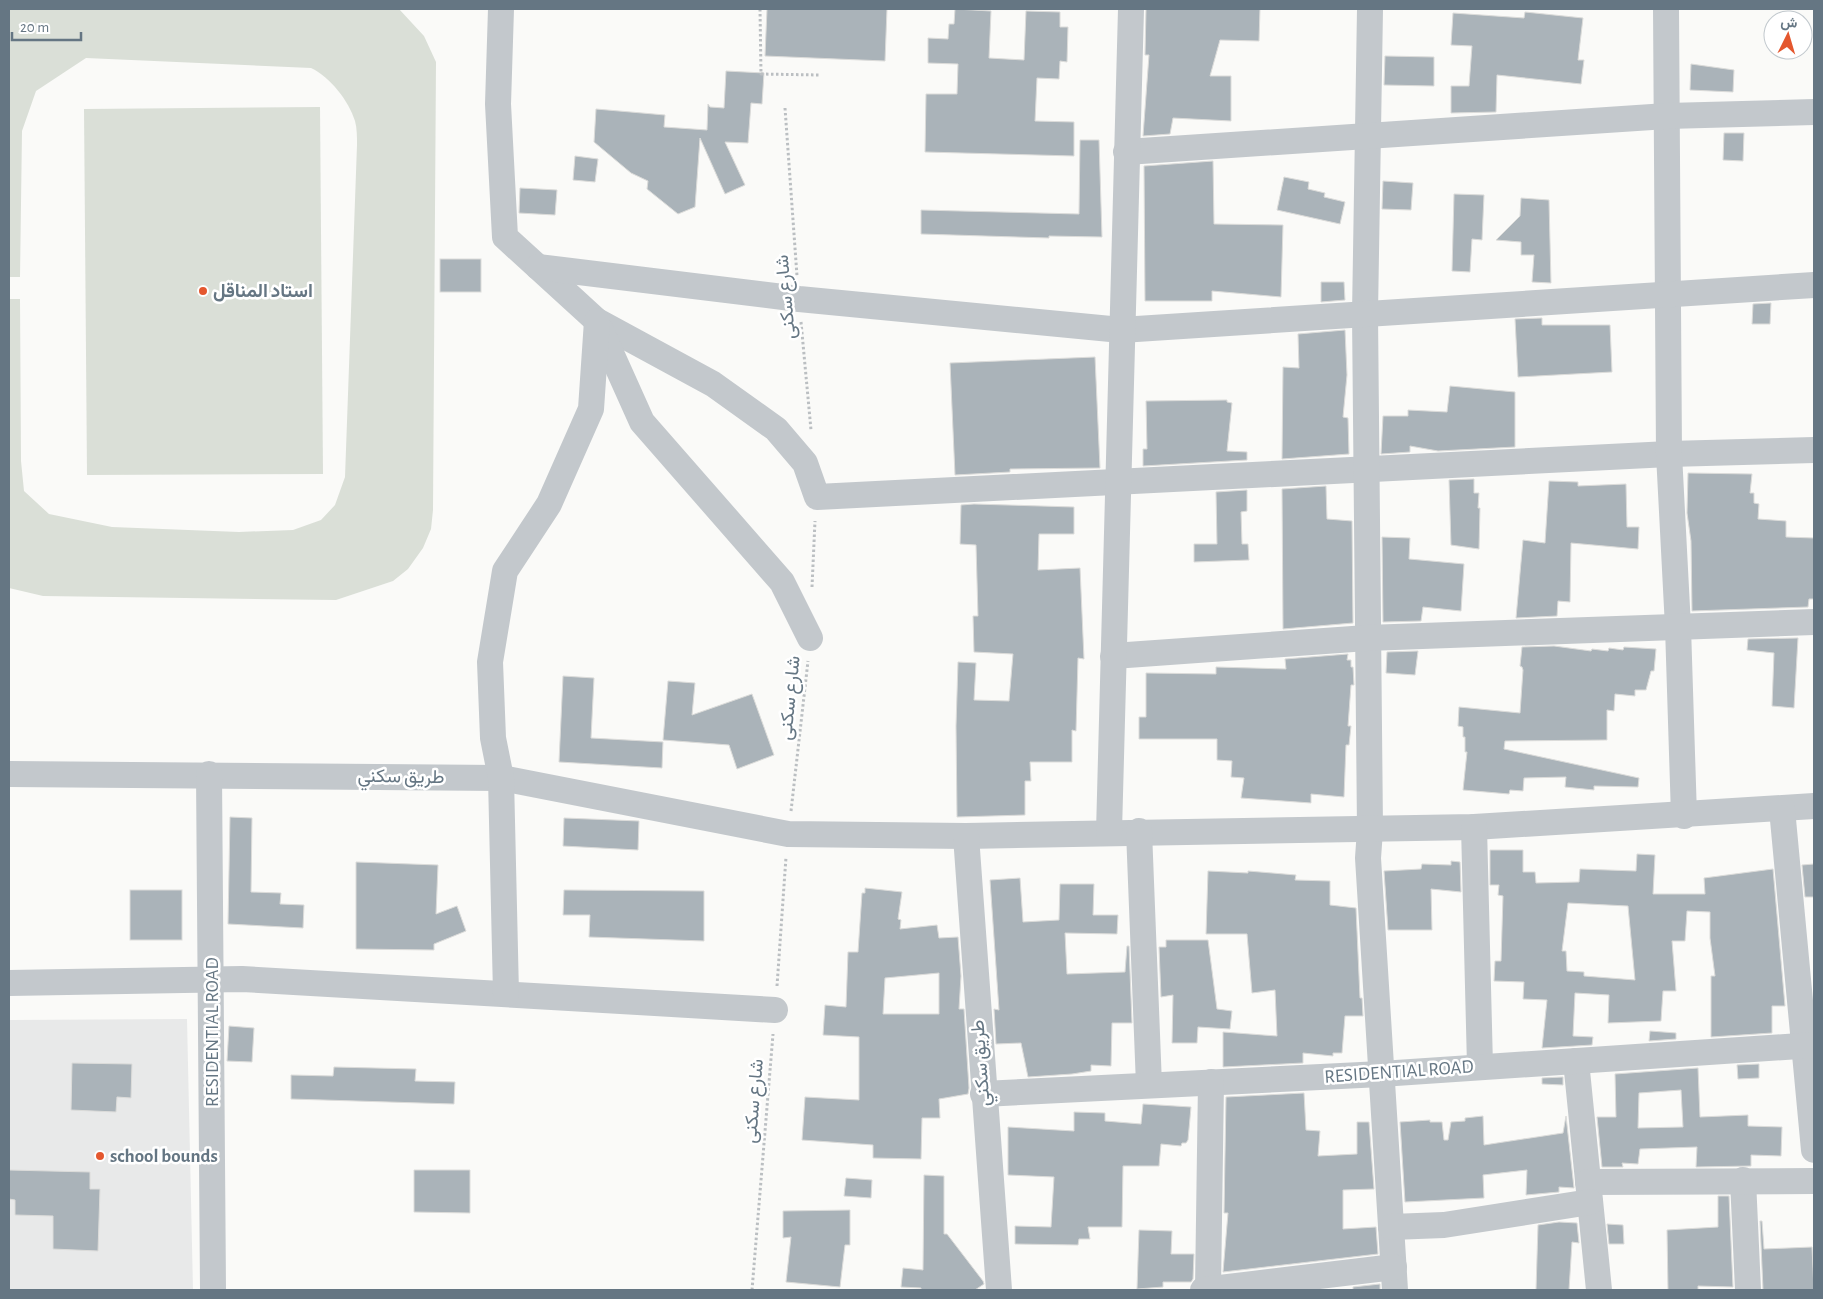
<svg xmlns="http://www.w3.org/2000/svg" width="1823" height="1299" font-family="'Alegreya Sans',Vazirmatn,sans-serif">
  <rect width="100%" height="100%" fill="#fafaf8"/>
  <polygon fill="#e8e9e9" points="187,1019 193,1290 9,1290 9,1020"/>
  <g fill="#dadfd7">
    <path d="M9,9H399L424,36L436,62L433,510L431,529L423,548L408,569L393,581L336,600L43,596L9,588V299H20L21,461L24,491L49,514L112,527L239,532L293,530L321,520L335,505L345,477L357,145C357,137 357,128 355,121C349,101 330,77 311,68L86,58L36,91L22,131L20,277H9Z"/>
    <polygon points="320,107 323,474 87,475 84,109"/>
  </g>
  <g fill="#aab3b9" stroke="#dcdcda" fill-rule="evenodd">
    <polygon points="767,9 887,9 885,61 765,56"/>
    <polygon points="955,9 991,11 989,58 1024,60 1026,11 1060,12 1060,27 1068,27 1067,62 1060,61 1059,79 1037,78 1035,121 1074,122 1074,156 925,152 926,94 957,94 958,64 928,63 928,38 948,39 949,24 954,24"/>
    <polygon points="1146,9 1260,9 1259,41 1220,40 1210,76 1231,76 1231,121 1173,118 1170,134 1143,136 1149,55 1145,55"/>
    <polygon points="1525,12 1583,18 1578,60 1584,60 1581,84 1497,75 1496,112 1451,113 1451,86 1469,86 1472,46 1451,45 1453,13 1524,18"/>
    <polygon points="1385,56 1434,57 1434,86 1384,85"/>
    <polygon points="1691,64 1734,70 1733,92 1690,90"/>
    <polygon points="726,71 764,73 762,104 751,103 748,143 725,142 745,185 725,194 700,138 695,207 678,214 647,189 648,181 631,173 594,142 596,109 665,115 664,127 707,130 708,104 710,107 724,108"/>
    <polygon points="1724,133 1744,133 1743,161 1723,160"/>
    <polygon points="1080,140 1099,140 1102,237 1049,236 1049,238 921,234 921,210 1079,214"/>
    <polygon points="575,156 598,159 595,182 573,180"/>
    <polygon points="1213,161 1214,224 1283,225 1281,297 1212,291 1212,301 1145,301 1144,166"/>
    <polygon points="1284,177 1309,182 1308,189 1325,193 1324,197 1345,202 1340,224 1277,210"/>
    <polygon points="1383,181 1413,183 1411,210 1382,209"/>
    <polygon points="520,188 557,190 555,215 519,213"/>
    <polygon points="1454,194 1484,195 1482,240 1472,239 1470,272 1452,271"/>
    <polygon points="1521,198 1549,200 1551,283 1532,282 1534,255 1521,255 1521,242 1496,240 1520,216"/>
    <rect x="440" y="259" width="41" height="33"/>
    <polygon points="1321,282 1344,282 1345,300 1321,302"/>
    <polygon points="1771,303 1770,324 1752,324 1753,304"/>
    <polygon points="1542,318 1542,325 1610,325 1612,372 1518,377 1515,319"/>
    <polygon points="1345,330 1347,375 1343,417 1348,418 1349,454 1282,459 1283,367 1299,368 1298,334"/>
    <polygon points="1095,357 1100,468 1010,469 1010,472 955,475 950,363"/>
    <polygon points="1450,386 1515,392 1515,447 1438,451 1410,446 1410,452 1381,454 1383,416 1408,416 1408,410 1447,412"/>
    <polygon points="1227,400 1227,402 1232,403 1227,451 1247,452 1247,460 1143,466 1143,449 1147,449 1146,401"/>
    <polygon points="1688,473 1752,474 1750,493 1754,493 1754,503 1759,504 1758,519 1786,521 1786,537 1814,538 1814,599 1809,599 1808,607 1692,611 1691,541 1687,513"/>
    <polygon points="1474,479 1474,493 1479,493 1478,508 1480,508 1479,549 1451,545 1449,480"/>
    <polygon points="1549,481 1578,482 1578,486 1626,484 1627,527 1639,527 1638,549 1571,543 1570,602 1558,601 1557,616 1516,618 1523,540 1545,543"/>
    <polygon points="1326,486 1327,519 1352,521 1353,623 1283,629 1282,489"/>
    <polygon points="1247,490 1247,511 1241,512 1242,544 1248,544 1249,560 1194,562 1194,544 1217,544 1216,492"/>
    <polygon points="974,504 1074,507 1074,534 1039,534 1038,570 1080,568 1084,659 1078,658 1076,731 1072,730 1072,762 1030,762 1031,781 1025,781 1025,815 957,817 956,726 958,662 976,663 974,700 1009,701 1013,654 974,652 973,616 978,616 976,545 960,544 961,505"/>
    <polygon points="1382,537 1410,538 1409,559 1464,564 1461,611 1423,607 1421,621 1383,622"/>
    <polygon points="1798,638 1794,708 1772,706 1774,653 1747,650 1748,639"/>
    <polygon points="1554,646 1591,651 1592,649 1608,651 1609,648 1623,650 1624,647 1656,649 1654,671 1651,671 1646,690 1635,690 1635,696 1615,694 1614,711 1607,710 1607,740 1505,741 1504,749 1639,778 1638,787 1594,786 1594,790 1565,787 1566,777 1524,778 1523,791 1510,790 1509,794 1463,790 1467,752 1465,752 1465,737 1463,737 1463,727 1458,726 1459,707 1520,713 1523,670 1522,667 1520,666 1522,647"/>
    <polygon points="1418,651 1415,675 1386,673 1387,652"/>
    <polygon points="1348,654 1347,660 1351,660 1351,667 1353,667 1354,685 1351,685 1348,726 1351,726 1349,745 1346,745 1344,797 1311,794 1311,803 1241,798 1244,778 1231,777 1232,761 1217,760 1217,739 1139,739 1139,717 1146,717 1146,673 1216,674 1216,667 1286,669 1285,659"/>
    <polygon points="563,676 594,678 591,738 663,742 662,768 559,762"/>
    <polygon points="668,681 695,683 692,715 752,694 774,755 737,769 729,745 663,740"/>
    <polygon points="230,817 252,818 251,892 281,893 280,904 304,905 303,928 228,924"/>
    <polygon points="564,818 639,821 638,850 563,846"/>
    <path d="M1490,850H1523V872H1535L1536,883L1579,882L1580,869L1636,871L1637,854L1655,855L1653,894H1705L1704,878L1773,869L1785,1006H1772V1033L1711,1037V976H1715L1710,938V912L1687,911L1685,941H1672L1676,991H1663L1661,1021L1608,1023L1609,995L1575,993L1573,1036L1593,1037L1592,1045L1542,1048L1547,1000L1523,999L1524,982L1494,981L1495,961H1501L1503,896L1498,895L1499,885H1490ZM1568,903L1628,906L1635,980L1584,976V972L1567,971L1566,951H1562Z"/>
    <polygon points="1451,861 1460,862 1461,892 1431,889 1432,930 1388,930 1384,871 1421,869 1422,864 1451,865"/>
    <polygon points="356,862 438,865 436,914 457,906 466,931 434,944 434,950 356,949"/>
    <polygon points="1814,864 1814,897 1805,897 1802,865"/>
    <polygon points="1208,871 1248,873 1248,871 1296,875 1295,880 1330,881 1330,905 1356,908 1360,998 1362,998 1363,1016 1345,1016 1342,1053 1333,1053 1333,1056 1303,1053 1303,1063 1223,1067 1223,1032 1277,1036 1275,990 1252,993 1247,934 1206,934"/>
    <polygon points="1020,878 1023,922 1059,920 1060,884 1094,884 1093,915 1118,915 1117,934 1065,933 1067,974 1125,972 1127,946 1129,946 1132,1023 1112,1023 1111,1066 1091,1065 1091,1071 1072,1074 1028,1077 1021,1043 996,1044 994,1009 999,1010 990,880"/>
    <path d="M865,888L902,892L898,919L901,920L900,929L937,925L939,938L958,937L961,976L959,1009H964L969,1088L968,1094L939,1099L940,1118H922L921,1159L873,1158V1145L802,1140L805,1097L859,1100V1037L823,1035L825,1005L846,1007L848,952H858L862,893H865ZM939,973V1014H883L885,978Z"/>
    <rect x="130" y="890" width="52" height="50"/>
    <polygon points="564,890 704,891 704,941 589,937 590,915 563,915"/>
    <polygon points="1166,940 1208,940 1217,1009 1232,1011 1230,1029 1198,1027 1197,1043 1172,1043 1173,995 1161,997 1159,947 1166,947"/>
    <polygon points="229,1026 254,1028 252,1062 227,1061"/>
    <polygon points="1650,1031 1676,1033 1676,1039 1649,1041"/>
    <polygon points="72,1063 132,1064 131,1098 117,1097 116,1112 71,1110"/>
    <polygon points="1759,1064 1759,1078 1738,1079 1737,1065"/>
    <polygon points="334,1067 416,1069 415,1081 455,1082 454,1104 291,1099 291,1075 333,1076"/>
    <path d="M1698,1068L1700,1117L1748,1115V1126L1782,1127L1781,1156L1751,1155V1166L1696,1167L1697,1147L1640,1149L1638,1164L1622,1163L1623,1167H1602L1597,1117H1616L1615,1074ZM1681,1090L1683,1127L1638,1128L1639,1093Z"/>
    <polygon points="1563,1077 1563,1085 1542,1084 1542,1078"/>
    <polygon points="1304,1093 1306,1130 1320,1131 1318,1156 1357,1154 1357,1122 1369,1122 1374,1189 1343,1190 1343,1229 1376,1227 1378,1254 1223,1272 1228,1213 1224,1213 1226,1097"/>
    <polygon points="1143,1104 1191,1107 1188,1140 1186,1143 1182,1143 1181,1146 1161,1144 1159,1166 1123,1166 1122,1227 1088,1227 1090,1239 1079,1239 1078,1245 1015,1244 1015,1226 1051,1227 1054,1177 1008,1175 1008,1127 1074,1131 1074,1112 1105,1113 1105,1121 1141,1124"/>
    <polygon points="1483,1116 1484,1145 1563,1133 1566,1116 1574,1188 1559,1187 1559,1192 1526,1195 1527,1170 1483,1175 1484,1198 1405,1202 1400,1122 1430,1120 1430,1122 1442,1122 1444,1140 1448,1140 1451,1122 1465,1121 1465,1118"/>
    <polygon points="9,1170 90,1172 90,1189 100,1189 98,1251 53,1249 53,1216 15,1215 15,1200 9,1199"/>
    <polygon points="414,1170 470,1170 470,1213 414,1212"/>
    <polygon points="924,1175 944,1176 944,1234 947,1234 983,1281 984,1284 975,1290 921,1290 921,1288 901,1287 903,1268 923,1270"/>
    <polygon points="846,1178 872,1180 871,1198 844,1196"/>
    <polygon points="1718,1196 1729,1196 1733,1287 1698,1286 1698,1290 1668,1290 1667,1230 1718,1227"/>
    <polygon points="850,1210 850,1245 845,1245 840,1287 786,1282 791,1237 783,1238 783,1211"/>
    <polygon points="1760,1221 1762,1221 1764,1249 1812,1247 1814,1290 1763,1290"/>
    <polygon points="1559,1222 1577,1223 1579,1243 1572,1242 1569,1290 1536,1290 1538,1225"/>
    <polygon points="1607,1224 1623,1225 1624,1244 1609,1244"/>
    <polygon points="1139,1230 1172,1231 1171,1254 1194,1254 1193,1279 1191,1282 1163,1282 1163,1287 1137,1289"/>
    <polygon points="1380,1284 1380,1290 1353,1290 1353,1287"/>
  </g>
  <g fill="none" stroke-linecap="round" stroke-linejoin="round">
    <g stroke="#bbbfc2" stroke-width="3" stroke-dasharray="2.5 2.5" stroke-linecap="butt">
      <polyline points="760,9 761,74 819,75"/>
      <polyline points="785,108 797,276"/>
      <polyline points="801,322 811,430"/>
      <polyline points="812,587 815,521"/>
      <polyline points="791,811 808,661"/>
      <polyline points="777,986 786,857"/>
      <polyline points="752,1290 773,1034"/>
    </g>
    <g stroke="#c3c8cc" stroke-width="26">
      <polyline points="501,9 498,104 505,237 597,321 713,384 776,429 805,463 817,497 1669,454 1814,450"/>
      <polyline points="1370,9 1365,314 1370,830 1368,858 1395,1290"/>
      <polyline points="1666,9 1669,454 1678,627 1684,816"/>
      <polyline points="1126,152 1667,116 1814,112"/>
      <polyline points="538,267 799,299 1121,330 1814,285"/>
      <polyline points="598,324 642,422 782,582 810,638"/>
      <polyline points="1113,656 1367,638 1814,622"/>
      <polyline points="9,774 501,778 788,834 966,836 1474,827 1814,806"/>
      <polyline points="209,774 213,1290"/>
      <polyline points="1782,809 1814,1150"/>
      <polyline points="1474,827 1480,1066"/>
      <polyline points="1139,831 1149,1085"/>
      <polyline points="1109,832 1131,9"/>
      <polyline points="966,836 999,1290"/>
      <polyline points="9,983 242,979 775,1010"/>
      <polyline points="506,994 501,778 493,738 490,662 505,571 549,504 591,409 597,321"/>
      <polyline points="1576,1061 1599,1290"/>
      <polyline points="983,1094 1381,1074 1814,1045"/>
      <polyline points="1743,1180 1748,1290"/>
      <polyline points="1588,1182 1814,1181"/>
      <polyline points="1391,1227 1444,1225 1590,1202"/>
      <polyline points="1208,1289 1211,1082"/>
      <polyline points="1203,1290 1394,1267"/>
    </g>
  </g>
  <g fill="#e4572e" stroke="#fff" stroke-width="2">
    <circle cx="203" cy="291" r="5"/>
    <circle cx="100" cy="1156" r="5"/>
  </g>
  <g text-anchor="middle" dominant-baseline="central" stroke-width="5" stroke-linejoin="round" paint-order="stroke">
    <g font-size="19" font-weight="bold" fill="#657683" stroke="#fff" text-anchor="start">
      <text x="213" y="291">استاد المناقل</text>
      <text x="110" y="1156">school bounds</text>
    </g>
    <g font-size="19" fill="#657683" stroke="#fff">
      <text transform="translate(786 297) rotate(-95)">شارع سكنى</text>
      <text transform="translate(790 698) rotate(-84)">شارع سكنى</text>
      <text transform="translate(401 777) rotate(1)">طريق سكني</text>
      <text transform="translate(212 1032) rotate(-90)">RESIDENTIAL ROAD</text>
      <text transform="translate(981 1063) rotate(-94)">طريق سكني</text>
      <text transform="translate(1399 1072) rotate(-4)">RESIDENTIAL ROAD</text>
      <text transform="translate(754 1101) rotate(-85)">شارع سكنى</text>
    </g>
  </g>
  <rect width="1823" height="1299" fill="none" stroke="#657683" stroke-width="20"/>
  <g transform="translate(1788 35) rotate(5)"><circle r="24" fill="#ffffff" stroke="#c1c8cd"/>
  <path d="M0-4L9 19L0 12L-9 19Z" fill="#e4572e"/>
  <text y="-8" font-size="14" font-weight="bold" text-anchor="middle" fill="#657683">ش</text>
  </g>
  <path d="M12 32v8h69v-8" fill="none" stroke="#657683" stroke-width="2.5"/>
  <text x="20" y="32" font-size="15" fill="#657683" stroke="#ffffff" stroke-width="4" paint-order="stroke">20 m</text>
</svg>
